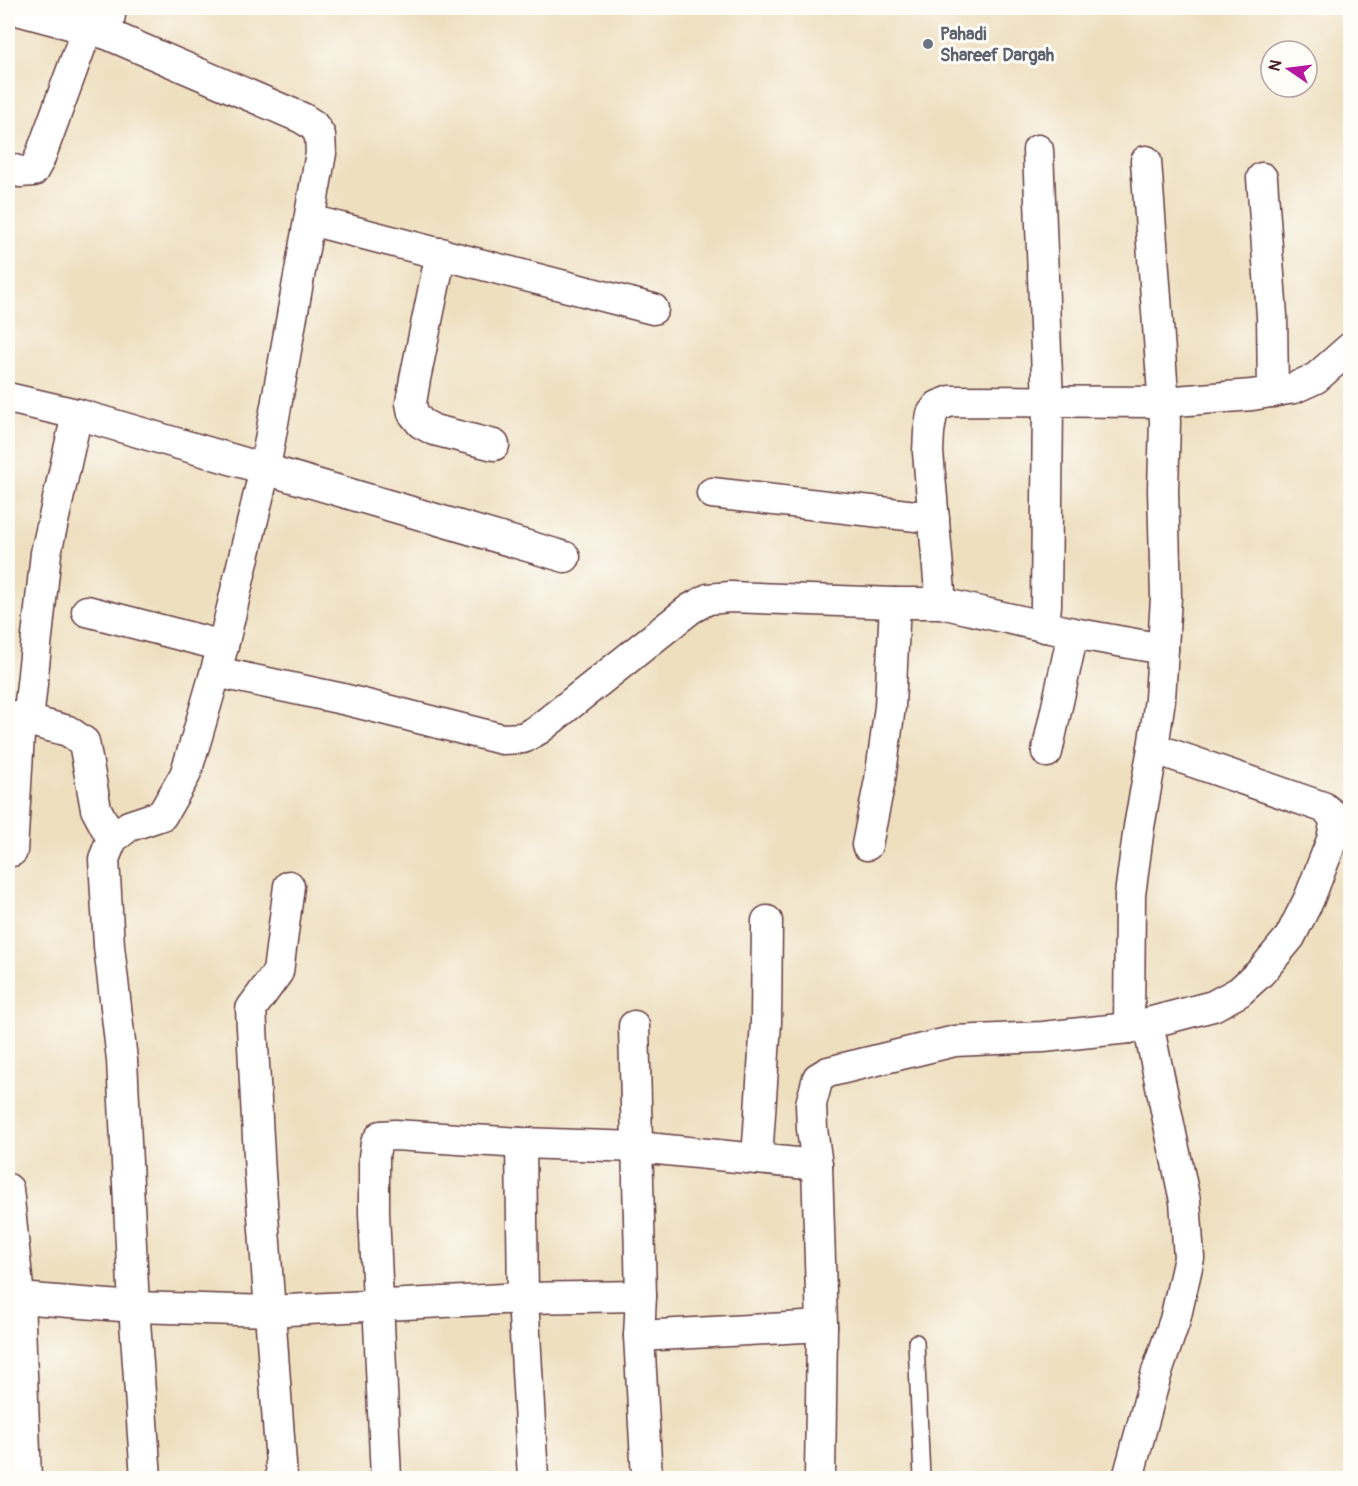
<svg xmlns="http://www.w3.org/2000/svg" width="1358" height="1486" font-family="Pangolin,sans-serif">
  <rect width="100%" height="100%" fill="#fdfcf7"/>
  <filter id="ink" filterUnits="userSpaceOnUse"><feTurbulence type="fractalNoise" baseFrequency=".0167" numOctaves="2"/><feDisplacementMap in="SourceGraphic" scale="12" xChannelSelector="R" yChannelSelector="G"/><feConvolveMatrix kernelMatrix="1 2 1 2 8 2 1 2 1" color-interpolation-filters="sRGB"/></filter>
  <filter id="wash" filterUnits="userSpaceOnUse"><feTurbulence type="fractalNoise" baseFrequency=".008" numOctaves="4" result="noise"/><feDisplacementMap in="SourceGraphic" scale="24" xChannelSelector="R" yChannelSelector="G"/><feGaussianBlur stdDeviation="1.35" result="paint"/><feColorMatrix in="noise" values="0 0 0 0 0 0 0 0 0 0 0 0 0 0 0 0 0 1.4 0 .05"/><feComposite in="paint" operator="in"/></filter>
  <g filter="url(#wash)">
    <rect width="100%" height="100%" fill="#eedfbf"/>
  </g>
  <g filter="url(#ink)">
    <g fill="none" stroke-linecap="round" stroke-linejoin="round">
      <defs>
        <polyline id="service" points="916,1342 922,1478"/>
        <g id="minor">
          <polyline points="10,8 107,34 302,118 313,125 320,135 321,153 265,468 223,646 193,750 185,775 162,815 129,826 112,839 104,859 109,946 122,1060 134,1307 146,1478"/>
          <polyline points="107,34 111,8"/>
          <polyline points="1038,150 1048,402 1046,605 1044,627"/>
          <polyline points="8,168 20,172 33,171 39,160 87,29"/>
          <polyline points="1262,178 1272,316 1273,392"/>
          <polyline points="310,220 653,309"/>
          <polyline points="441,253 415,379 411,403 413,413 421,423 434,430 494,445"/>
          <polyline points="8,398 77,414 565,557"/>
          <polyline points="712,493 934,518"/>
          <polyline points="941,603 928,452 929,432 932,414 938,406 951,401 1163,402 1252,395 1294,388 1316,378 1350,348"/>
          <polyline points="87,611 223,646"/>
          <polyline points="216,672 343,699 502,739 523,738 539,729 690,609 708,599 730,597 895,603 941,603 1073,633 1163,649"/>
          <polyline points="8,715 68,731 84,742 96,809 112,839"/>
          <polyline points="28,721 46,553 77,414"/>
          <polyline points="1047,752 1073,633"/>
          <polyline points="867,845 880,780 890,707 895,603"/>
          <polyline points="12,851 20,719"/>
          <polyline points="634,1026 641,1296 639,1336 647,1478"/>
          <polyline points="1129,1028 1130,895 1139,827 1153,748"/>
          <polyline points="521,1143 523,1298 533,1478"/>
          <polyline points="757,1159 766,1022 767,921"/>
          <polyline points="8,1189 19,1298 26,1478"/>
          <polyline points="19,1298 134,1307 269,1311 523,1298 641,1296"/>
          <polyline points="639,1336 822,1326"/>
          <polyline points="282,1478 260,1174 251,1009 278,972 289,886"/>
          <polyline points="386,1478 374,1213 374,1157 376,1143 381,1136 395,1135 521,1143 637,1147 817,1165"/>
          <polyline points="820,1478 822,1326 817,1165 812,1129 811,1104 818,1078 828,1072 955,1041 1043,1037 1129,1028 1213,1006 1239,992 1261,972 1290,937 1309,899 1332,840 1335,824 1332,814 1323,807 1153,748 1160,699 1166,597 1163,490 1165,421 1146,161"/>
          <polyline points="1128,1478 1156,1375 1175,1320 1189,1258 1185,1201 1148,1024"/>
        </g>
      </defs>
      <use href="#service" stroke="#633c41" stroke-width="18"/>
      <use href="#minor" stroke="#633c41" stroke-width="33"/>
      <use href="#service" stroke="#fff" stroke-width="15"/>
      <use href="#minor" stroke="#fff" stroke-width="30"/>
    </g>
  </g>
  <circle fill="#6b7280" stroke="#fdfcf7" stroke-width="2" cx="928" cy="44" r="6"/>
  <g text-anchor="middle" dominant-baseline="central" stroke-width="6" stroke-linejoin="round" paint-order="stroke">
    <g font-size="18" font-weight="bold" fill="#5b616d" stroke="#fdfcf7" text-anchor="start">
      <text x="940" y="34">Pahadi<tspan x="940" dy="21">Shareef Dargah</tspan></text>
    </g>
  </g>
  <rect width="1358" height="1486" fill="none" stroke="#fdfcf7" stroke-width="30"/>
  <g transform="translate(1289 69) rotate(284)"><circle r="28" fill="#fdfcf7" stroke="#b5a4a5" stroke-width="1.5"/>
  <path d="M0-4.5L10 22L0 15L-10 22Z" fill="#b5179e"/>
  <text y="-9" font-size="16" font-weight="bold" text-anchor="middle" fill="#4a1f2b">N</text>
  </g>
</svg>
